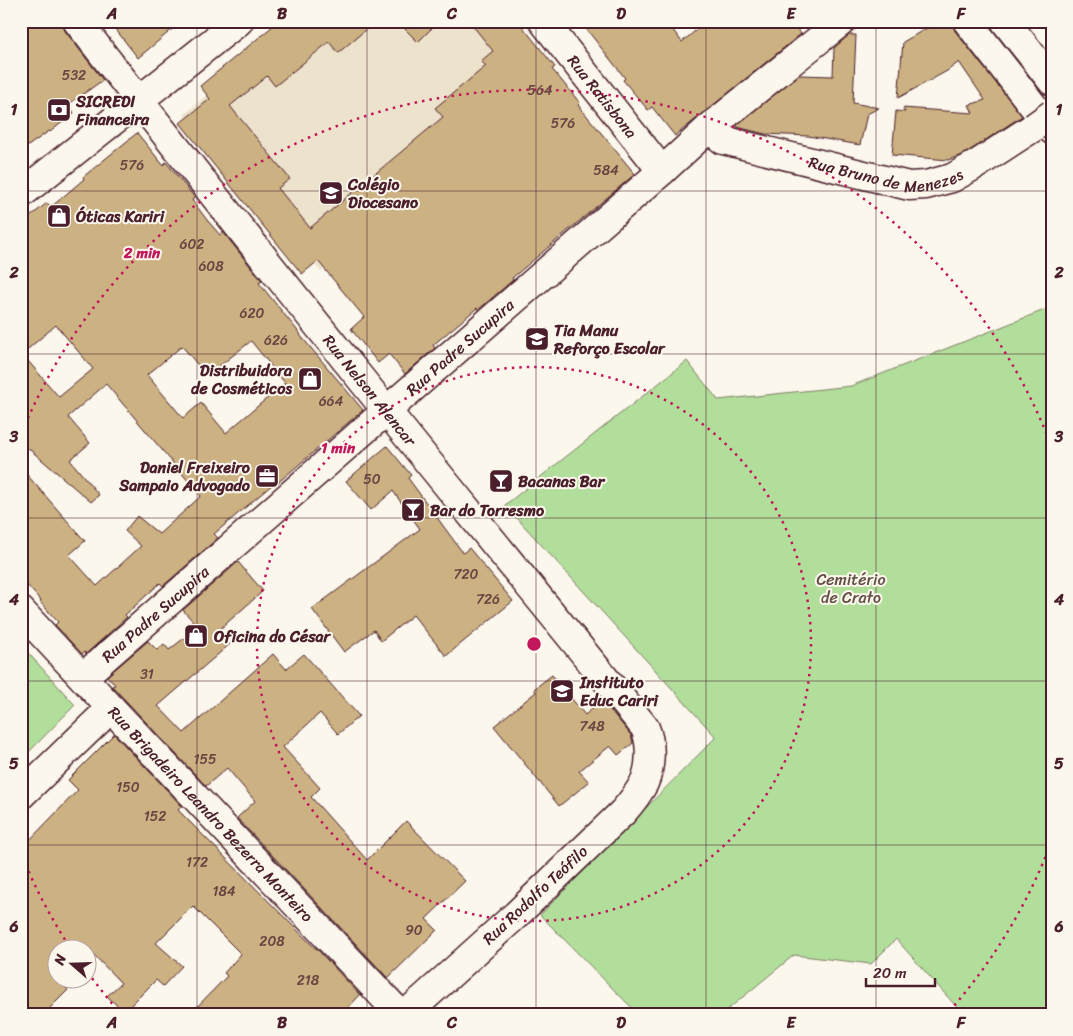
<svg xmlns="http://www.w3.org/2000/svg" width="1073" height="1036" font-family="Sriracha,sans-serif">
  <rect width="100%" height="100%" fill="#fbf7ec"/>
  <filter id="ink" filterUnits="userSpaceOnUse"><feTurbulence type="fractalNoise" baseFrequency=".02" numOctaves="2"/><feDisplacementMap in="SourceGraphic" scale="10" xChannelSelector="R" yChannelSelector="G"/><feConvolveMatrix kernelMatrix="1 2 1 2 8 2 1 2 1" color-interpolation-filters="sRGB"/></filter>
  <g filter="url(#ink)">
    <polygon fill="#ede2cc" points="291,21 510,21 552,69 321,272 184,115"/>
    <g fill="#b2de9c" stroke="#7e7e64">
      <polygon points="1052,307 1052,1015 963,1015 963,1014 896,939 871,964 794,955 721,1015 639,1015 540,915 716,737 505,505 687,361 718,400 851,386"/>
      <polygon points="21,645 75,705 21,760"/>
    </g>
    <g fill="#ccb182" stroke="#4a1f2b" fill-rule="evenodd">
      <polygon points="21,21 62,21 65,31 103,80 69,104 74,113 50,132 49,131 21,151"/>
      <polygon points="109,21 182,21 138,58"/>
      <polygon points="279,21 376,21 338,53 329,42 275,86 267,76 230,106 290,179 278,188 310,228 443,117 435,108 486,66 481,61 493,51 469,21 518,21 555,67 552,69 580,103 578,105 635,174 512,278 513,280 478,310 477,308 433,345 435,348 405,374 389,354 378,363 351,329 364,317 318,261 302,274 180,123 210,99 200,86"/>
      <polygon points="397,21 439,21 418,42"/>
      <polygon points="580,21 666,21 682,42 707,21 791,21 801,34 675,136 652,107 648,110 623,80 625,78"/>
      <polygon points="920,21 952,21 955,31 1022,116 969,151 959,156 948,160 892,155 896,111 905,112 903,108 973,113 969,105 985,100 959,62 947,71 898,98 903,42 927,28"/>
      <polygon points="849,35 856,35 853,103 879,108 867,114 860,145 808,136 765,134 737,127 737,125 799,75 833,76 834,48"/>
      <path d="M137,133L163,165L166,162L195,198L192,200L207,220L220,235L223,232L262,281L259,283L301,335H300L363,410L275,485L273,484L214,534L218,538L163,586L160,583L125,615L127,617L86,654L85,652L82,654L55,625L58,622L40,602L41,601L21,578V468L85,541L69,555L97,586L141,546L125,531L137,516L159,534L201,496L106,384L68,417L90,443L70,460L99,495L91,502L21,442V224L47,203L51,207L84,179L83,177ZM56,325L93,369L59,397L22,354ZM251,341L285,383L226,433L201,403L183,418L147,375L182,346L207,376Z"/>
      <polygon points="387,446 411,475 408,478 463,553 469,548 513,601 446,656 413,615 381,641 374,630 344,652 312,609 420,529 393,491 371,510 346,481"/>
      <polygon points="238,562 263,591 219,630 230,644 158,706 184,733 273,654 286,669 304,654 359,716 338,734 320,713 283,747 320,788 311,797 367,860 406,821 465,881 426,919 437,930 388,978 237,818 255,801 227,768 206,786 112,686 115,685 107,676 148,641 157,650 164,644 169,650 198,627 183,610"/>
      <polygon points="552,675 585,715 602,700 631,735 633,743 618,755 610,746 579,771 589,782 559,806 494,726 536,692 534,689"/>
      <polygon points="114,734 182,806 178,810 315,948 316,948 360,995 341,1015 189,1015 227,976 224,973 241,954 193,906 156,943 182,966 163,986 156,980 124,1012 107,996 121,983 93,954 88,959 88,948 58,948 58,978 68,978 62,984 68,990 43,1015 21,1015 21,849 78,790 68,780"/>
    </g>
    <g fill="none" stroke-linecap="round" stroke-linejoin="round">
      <defs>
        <g id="minor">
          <path id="s1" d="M77,21C260,257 449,488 638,719C640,722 643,725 645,728C652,744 651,767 644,783C638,794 631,803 623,812L516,915L405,1015"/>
          <path id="s2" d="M543,21L662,171"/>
          <path id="s3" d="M709,128L723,140L909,186L926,185L952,178L977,164L1034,127"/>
          <path id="s4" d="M21,611L111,708L401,1015"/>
          <path id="s5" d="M83,677L386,411L662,171L709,128L842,21"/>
          <polyline points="21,795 111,708"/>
        </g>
        <g id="major">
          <polyline points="967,21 1052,130"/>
          <polyline points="1005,21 1052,81"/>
          <polyline points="21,194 239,21"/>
        </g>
      </defs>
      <use href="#minor" stroke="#4a1f2b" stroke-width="31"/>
      <use href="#major" stroke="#4a1f2b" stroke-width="31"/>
      <use href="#minor" stroke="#fbf7ec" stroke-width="28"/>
      <use href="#major" stroke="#fbf7ec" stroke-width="28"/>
      <defs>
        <polyline id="minor-bridge" points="1034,127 1052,114"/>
      </defs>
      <use href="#minor-bridge" stroke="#4a1f2b" stroke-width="31" stroke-linecap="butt"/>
      <use href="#minor-bridge" stroke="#fbf7ec" stroke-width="28"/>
    </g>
  </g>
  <path fill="none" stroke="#4a1f2b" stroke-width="1" stroke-opacity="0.55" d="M197,21V1015M367,21V1015M536,21V1015M706,21V1015M876,21V1015M21,191H1052M21,354H1052M21,518H1052M21,681H1052M21,845H1052"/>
  <g fill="none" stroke="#c2185b" stroke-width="2.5" stroke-dasharray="2.5 5">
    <circle cx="534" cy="644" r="277"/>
    <path d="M1051 843A554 554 0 0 1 946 1015M122 1015A554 554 0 0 1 89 974M69 946A554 554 0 0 1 22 856M22 432A554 554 0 0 1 1051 445"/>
  </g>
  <defs>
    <symbol id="bank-square" viewBox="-11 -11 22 22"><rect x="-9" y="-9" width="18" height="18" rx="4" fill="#4a1f2b" stroke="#fbf7ec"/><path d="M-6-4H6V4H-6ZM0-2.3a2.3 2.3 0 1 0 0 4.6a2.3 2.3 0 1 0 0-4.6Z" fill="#fff"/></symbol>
    <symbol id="school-square" viewBox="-11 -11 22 22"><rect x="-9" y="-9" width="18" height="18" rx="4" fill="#4a1f2b" stroke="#fbf7ec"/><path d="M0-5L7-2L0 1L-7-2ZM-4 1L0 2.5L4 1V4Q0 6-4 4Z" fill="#fff"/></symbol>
    <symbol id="shop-square" viewBox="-11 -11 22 22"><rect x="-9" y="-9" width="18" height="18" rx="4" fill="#4a1f2b" stroke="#fbf7ec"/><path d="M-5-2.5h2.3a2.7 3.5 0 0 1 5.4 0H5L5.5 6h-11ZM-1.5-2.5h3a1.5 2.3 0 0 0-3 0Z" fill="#fff"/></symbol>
    <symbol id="office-square" viewBox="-11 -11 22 22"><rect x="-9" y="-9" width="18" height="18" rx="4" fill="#4a1f2b" stroke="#fbf7ec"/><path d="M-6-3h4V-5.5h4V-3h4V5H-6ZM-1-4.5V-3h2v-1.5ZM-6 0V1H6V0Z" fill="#fff"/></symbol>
    <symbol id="bar-square" viewBox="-11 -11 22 22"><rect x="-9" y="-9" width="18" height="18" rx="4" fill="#4a1f2b" stroke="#fbf7ec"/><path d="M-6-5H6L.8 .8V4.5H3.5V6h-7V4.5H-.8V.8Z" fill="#fff"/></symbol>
  </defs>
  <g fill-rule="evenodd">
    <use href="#bank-square" x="45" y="96" width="28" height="28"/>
    <use href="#school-square" x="317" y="179" width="28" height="28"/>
    <use href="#shop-square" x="45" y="202" width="28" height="28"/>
    <use href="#school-square" x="523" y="325" width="28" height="28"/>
    <use href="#shop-square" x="296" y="365" width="28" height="28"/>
    <use href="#office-square" x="253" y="462" width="28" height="28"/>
    <use href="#bar-square" x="487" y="467" width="28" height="28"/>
    <use href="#bar-square" x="399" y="496" width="28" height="28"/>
    <use href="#shop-square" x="182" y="622" width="28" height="28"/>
    <use href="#school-square" x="548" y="677" width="28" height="28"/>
  </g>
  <g text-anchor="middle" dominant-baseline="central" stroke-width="4" stroke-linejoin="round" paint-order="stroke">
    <g font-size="14" fill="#6a4441">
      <text x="74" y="75">532</text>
      <text x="540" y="90">564</text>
      <text x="563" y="123">576</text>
      <text x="132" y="165">576</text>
      <text x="606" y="170">584</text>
      <text x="192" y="244">602</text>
      <text x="211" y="266">608</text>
      <text x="252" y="313">620</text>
      <text x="276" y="340">626</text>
      <text x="331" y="401">664</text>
      <text x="372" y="479">50</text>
      <text x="466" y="574">720</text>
      <text x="488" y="599">726</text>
      <text x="147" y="674">31</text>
      <text x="592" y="726">748</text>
      <text x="205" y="759">155</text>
      <text x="128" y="787">150</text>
      <text x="155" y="816">152</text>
      <text x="197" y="862">172</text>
      <text x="224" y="891">184</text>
      <text x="414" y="930">90</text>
      <text x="272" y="941">208</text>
      <text x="308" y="980">218</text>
    </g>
    <g font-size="16" fill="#4a1f2b" stroke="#fbf7ec">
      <text stroke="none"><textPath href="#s2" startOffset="96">Rua Ratisbona</textPath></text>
      <text stroke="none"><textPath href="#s3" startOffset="186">Rua Bruno de Menezes</textPath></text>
      <text stroke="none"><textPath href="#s5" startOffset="501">Rua Padre Sucupira</textPath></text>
      <text stroke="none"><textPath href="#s1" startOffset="471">Rua Nelson Alencar</textPath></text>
      <text stroke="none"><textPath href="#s5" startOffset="96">Rua Padre Sucupira</textPath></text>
      <text stroke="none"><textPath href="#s4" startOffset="278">Rua Brigadeiro Leandro Bezerra Monteiro</textPath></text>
      <text transform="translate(535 895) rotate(-43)">Rua Rodolfo Teófilo</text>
    </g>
    <g font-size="16" font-weight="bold" fill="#4a1f2b" stroke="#fbf7ec" text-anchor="start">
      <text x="76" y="101">SICREDI<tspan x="76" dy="18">Financeira</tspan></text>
      <text x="348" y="184">Colégio<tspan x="348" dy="18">Diocesano</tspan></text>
      <text x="76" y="216">Óticas Kariri</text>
      <text x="554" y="330">Tia Manu<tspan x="554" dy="18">Reforço Escolar</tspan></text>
      <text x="292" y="370" text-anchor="end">Distribuidora<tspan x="292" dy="18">de Cosméticos</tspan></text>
      <text x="250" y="467" text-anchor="end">Daniel Freixeiro<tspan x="250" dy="18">Sampaio Advogado</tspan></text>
      <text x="518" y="481">Bacanas Bar</text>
      <text x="430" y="510">Bar do Torresmo</text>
      <text x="214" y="636">Oficina do César</text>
      <text x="580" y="682">Instituto<tspan x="580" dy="18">Educ Cariri</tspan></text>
    </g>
    <g font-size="16" fill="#644f47" stroke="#fbf7ec">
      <text x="851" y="579">Cemitério<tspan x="851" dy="18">de Crato</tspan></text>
    </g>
  </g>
  <circle cx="534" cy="644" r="8" fill="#c2185b" stroke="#fbf7ec" stroke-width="2.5"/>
  <g font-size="15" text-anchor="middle" font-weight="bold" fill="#c2185b" stroke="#fbf7ec" stroke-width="4" stroke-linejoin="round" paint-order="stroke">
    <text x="142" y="258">2 min</text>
    <text x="338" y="453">1 min</text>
  </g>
  <rect width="1073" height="1036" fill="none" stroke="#fbf7ec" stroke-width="55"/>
  <g transform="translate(72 964) rotate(290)"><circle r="24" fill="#fbf7ec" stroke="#b4a19f"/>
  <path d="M0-4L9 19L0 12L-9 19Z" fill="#4a1f2b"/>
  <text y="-8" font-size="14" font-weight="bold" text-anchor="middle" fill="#4a1f2b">N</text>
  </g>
  <path d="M866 978v8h69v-8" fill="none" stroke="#4a1f2b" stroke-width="2.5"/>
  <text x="873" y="978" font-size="15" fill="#4a1f2b" stroke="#fbf7ec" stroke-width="4" paint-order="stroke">20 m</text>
  <rect x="28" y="28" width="1018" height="980" fill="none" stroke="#4a1f2b" stroke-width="2"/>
  <g font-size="16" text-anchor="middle" font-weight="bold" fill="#4a1f2b">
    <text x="112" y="19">A</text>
    <text x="282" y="19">B</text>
    <text x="452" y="19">C</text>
    <text x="621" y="19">D</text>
    <text x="791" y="19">E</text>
    <text x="961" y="19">F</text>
    <text x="14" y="115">1</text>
    <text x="1059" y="115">1</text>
    <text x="14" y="278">2</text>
    <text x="1059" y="278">2</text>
    <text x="14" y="442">3</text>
    <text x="1059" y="442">3</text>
    <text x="14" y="605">4</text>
    <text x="1059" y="605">4</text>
    <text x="14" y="769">5</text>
    <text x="1059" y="769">5</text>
    <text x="14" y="932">6</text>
    <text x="1059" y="932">6</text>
    <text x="112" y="1028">A</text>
    <text x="282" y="1028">B</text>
    <text x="452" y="1028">C</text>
    <text x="621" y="1028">D</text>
    <text x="791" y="1028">E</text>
    <text x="961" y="1028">F</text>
  </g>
</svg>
